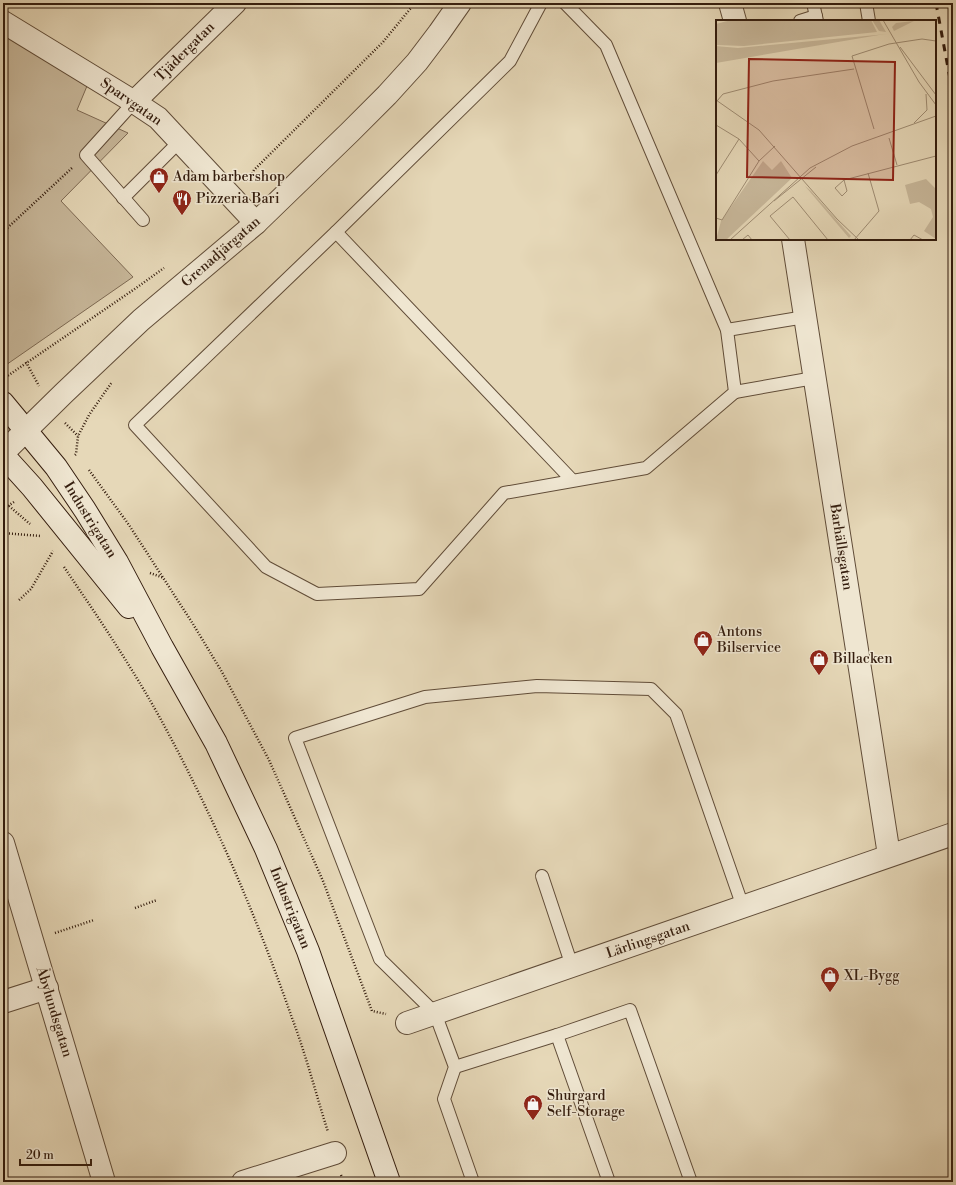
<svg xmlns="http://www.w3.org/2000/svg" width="956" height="1185" font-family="'Libre Bodoni',serif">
  <rect width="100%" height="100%" fill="#e6d8b8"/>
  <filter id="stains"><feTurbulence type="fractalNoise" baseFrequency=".005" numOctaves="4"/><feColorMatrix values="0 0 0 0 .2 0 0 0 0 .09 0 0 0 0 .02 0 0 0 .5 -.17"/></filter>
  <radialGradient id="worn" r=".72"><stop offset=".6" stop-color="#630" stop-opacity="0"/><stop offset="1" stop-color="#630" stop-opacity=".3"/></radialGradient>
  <polygon fill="#c8b89b" stroke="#7e6a54" points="3,35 87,86 77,110 128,133 61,201 133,277 3,367"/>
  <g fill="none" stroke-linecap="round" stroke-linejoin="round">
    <defs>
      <g id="service">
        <polyline points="541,3 510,61 336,232 135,425 266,567 317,594 419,589 504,493 646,468 735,392 727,330 606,45 565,3"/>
        <polyline points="813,3 817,21"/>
        <polyline points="866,3 869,21"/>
        <polyline points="800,21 816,16"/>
        <polyline points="134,102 86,155 143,220"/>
        <polyline points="123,198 180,141"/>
        <polyline points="336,232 572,480"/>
        <polyline points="727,330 805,317"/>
        <polyline points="735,392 814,378"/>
        <polyline points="542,876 572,966"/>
        <polyline points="557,1035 609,1182"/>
        <polyline points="455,1067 557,1035 630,1010 691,1182"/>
        <polyline points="473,1182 444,1099 455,1067 435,1013 380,959 295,738 425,697 537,686 651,689 676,714 743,907"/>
      </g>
      <g id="minor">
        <polyline points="730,3 735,21"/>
        <polyline points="3,22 134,102 158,118 256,223"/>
        <polyline points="134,102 235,3"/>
        <polyline points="793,239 889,855"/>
        <polyline points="3,843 104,1182"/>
        <polyline points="3,1002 47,988"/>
        <polyline points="407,1023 953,834"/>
        <polyline points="243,1182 335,1153"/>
      </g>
      <polyline id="tertiary" points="3,453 64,393 141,320 256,223 350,132 387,95 417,62 439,33 460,3"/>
      <g id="secondary">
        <polyline points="3,403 56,467 85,510 117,562 162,647 216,743 266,849 308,951 389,1182"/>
        <polyline points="3,455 32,487 129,607"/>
      </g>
    </defs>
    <use href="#service" stroke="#604c38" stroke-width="14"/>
    <use href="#minor" stroke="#604c38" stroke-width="24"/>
    <use href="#tertiary" stroke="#604c38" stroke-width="24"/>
    <use href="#secondary" stroke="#341d0e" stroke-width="24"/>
    <g stroke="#341d0e" stroke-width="2.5" stroke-dasharray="1 2" stroke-linecap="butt">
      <polyline points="251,182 250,178 254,170 383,42 415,3"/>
      <polyline points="3,232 73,167"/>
      <polyline points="26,362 39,386"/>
      <polyline points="3,370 7,375"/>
      <polyline points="3,379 139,286 164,268"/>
      <polyline points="65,423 78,436"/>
      <polyline points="75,455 76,454 78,436 89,415 112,382"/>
      <polyline points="89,470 129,525 193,624 222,672 269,760 323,881 372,1011 386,1014"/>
      <polyline points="9,506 30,524"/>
      <polyline points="3,509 14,502"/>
      <polyline points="3,533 41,536"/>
      <path d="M64,567C100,620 136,673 166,729C216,822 257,918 292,1018C306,1055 316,1094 328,1132"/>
      <polyline points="150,573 164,578"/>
      <polyline points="19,600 31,589 53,551"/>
      <polyline points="135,908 157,900"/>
      <polyline points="55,933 94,920"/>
      <polyline points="341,1175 344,1182"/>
    </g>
    <use href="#service" stroke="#efe6d1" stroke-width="12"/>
    <use href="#minor" stroke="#efe6d1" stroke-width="22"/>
    <use href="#tertiary" stroke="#efe6d1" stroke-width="22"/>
    <use href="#secondary" stroke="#efe6d1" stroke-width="22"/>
    <g stroke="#341d0e" stroke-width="3" stroke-dasharray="7 7" stroke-linecap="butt">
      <polyline points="936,3 953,95"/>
      <polyline points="951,3 953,15"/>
    </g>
  </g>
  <defs>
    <symbol id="shop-pin" viewBox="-11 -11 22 30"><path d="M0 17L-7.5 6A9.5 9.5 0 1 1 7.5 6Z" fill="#8f2418" stroke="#efe6d1"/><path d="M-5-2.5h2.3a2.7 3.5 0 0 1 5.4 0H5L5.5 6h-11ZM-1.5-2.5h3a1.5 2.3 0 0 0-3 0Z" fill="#fff"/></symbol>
    <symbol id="restaurant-pin" viewBox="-11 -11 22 30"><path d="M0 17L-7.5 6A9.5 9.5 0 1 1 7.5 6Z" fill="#8f2418" stroke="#efe6d1"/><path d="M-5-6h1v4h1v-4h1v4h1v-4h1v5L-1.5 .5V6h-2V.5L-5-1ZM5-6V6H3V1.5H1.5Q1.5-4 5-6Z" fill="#fff"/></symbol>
  </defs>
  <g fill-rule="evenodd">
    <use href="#shop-pin" x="148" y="166" width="22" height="30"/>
    <use href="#restaurant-pin" x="171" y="188" width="22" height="30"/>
    <use href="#shop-pin" x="692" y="629" width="22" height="30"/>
    <use href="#shop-pin" x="808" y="648" width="22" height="30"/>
    <use href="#shop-pin" x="819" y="965" width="22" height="30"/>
    <use href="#shop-pin" x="522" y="1093" width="22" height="30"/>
  </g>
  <g text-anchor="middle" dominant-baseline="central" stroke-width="3" stroke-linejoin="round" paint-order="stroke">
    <g font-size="14" fill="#341d0e" stroke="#efe6d1">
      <text transform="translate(185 52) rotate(-45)">Tjädergatan</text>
      <text transform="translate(131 102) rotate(35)">Sparvgatan</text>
      <text transform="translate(221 252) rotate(-41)">Grenadjärgatan</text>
      <text transform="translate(90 520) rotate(58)">Industrigatan</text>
      <text transform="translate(841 547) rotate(81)">Barhällsgatan</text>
      <text transform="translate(290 908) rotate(68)">Industrigatan</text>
      <text transform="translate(648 940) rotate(-19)">Lärlingsgatan</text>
      <text transform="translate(54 1012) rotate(73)">Åbylundsgatan</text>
    </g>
    <g font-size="14" fill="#341d0e" stroke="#efe6d1" text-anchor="start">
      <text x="173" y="177">Adam barbershop</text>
      <text x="196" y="199">Pizzeria Bari</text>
      <text x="717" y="632">Antons<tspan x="717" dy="16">Bilservice</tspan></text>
      <text x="833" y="659">Billacken</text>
      <text x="844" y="976">XL-Bygg</text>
      <text x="547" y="1096">Shurgard<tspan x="547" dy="16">Self-Storage</tspan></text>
    </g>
  </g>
  <g transform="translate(716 20)">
    <rect width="220" height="220" fill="#e6d8b8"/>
    <path d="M15,0H155L161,12L28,26L0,25V4ZM156,0H163L170,12L163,11ZM198,1L178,11L176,7L180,3ZM171,14L163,15L0,43V26L22,28ZM47,141L56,150L65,141L76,158L10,220H0L5,201ZM210,159L220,169V219L208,211L217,197L215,189L203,182L194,184L189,165ZM89,166L95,171L135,216L133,218Z" fill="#c8b89b"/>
    <path fill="none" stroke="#9f8d74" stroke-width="1" d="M167,0L203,62L220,85M184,27L220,75M0,80L43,110L121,199L143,220M1,81L7,74L57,61L138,49M198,103L211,90L210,74M0,105L23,119L43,141M158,109L136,36L173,24L206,19L220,21M173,118L181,145M0,155L23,119M128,160L131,171L126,176L119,168L128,160L220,136M58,181L100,147M0,198L6,200L43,141L59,126M14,220L94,148L136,126L220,96M26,220L32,215L36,220M74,220L54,196L77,177L112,220M138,220L163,191L152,153M194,220L198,215L207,220"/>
    <path fill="#8f2418" fill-opacity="0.15" stroke="#8f2418" stroke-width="2" d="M33,39L179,42L177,160L31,157Z"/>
    <rect width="220" height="220" fill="none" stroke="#341d0e" stroke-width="2"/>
  </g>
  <rect width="956" height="1185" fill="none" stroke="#e6d8b8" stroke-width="16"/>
  <rect x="4" y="4" width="948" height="1177" fill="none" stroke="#341d0e" stroke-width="2"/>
  <rect x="8" y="8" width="940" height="1169" fill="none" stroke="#341d0e"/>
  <path d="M20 1159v6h71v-6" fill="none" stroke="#341d0e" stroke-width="2"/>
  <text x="26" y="1159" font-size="12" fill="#341d0e" stroke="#efe6d1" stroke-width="3" paint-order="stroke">20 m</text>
  <rect width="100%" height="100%" filter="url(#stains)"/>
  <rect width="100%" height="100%" fill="url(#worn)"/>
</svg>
